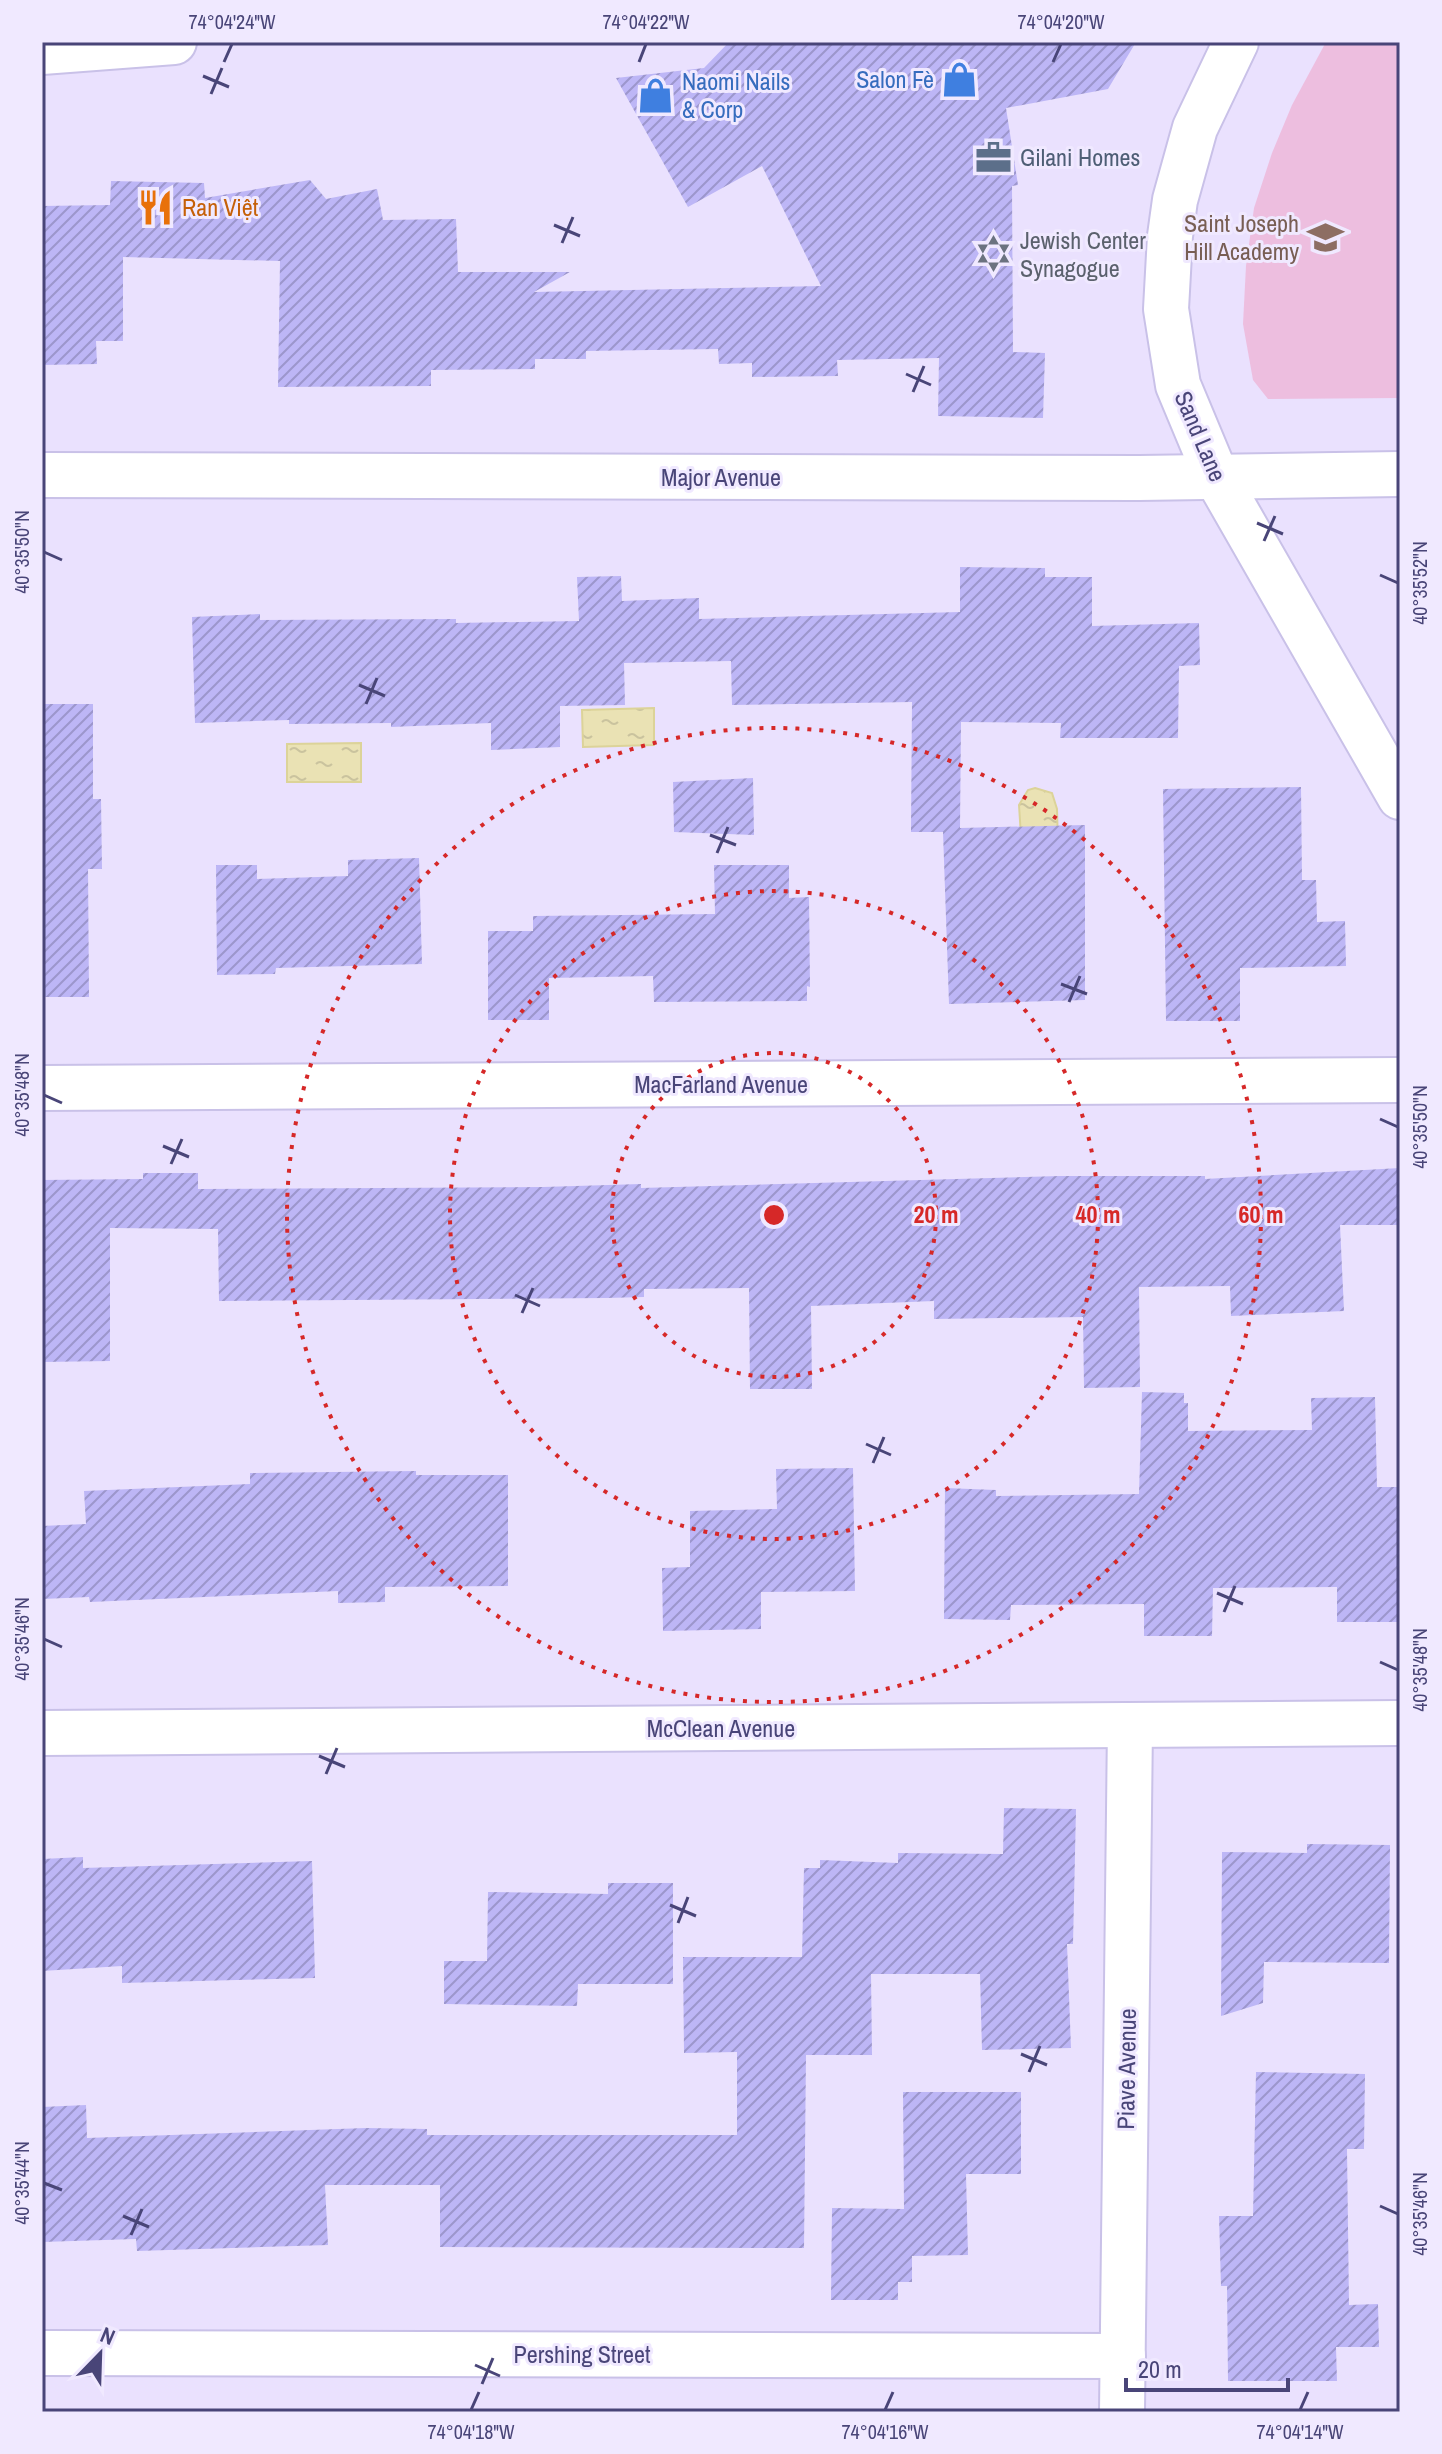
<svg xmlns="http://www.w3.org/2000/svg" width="1442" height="2454" font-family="'Archivo Narrow',sans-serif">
  <defs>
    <pattern id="water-ripples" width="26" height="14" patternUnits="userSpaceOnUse" patternTransform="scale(2)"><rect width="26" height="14" fill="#eae2b4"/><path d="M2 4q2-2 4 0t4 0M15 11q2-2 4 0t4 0" fill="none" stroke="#cac39e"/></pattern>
    <pattern id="building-hatch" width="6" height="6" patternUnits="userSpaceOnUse" patternTransform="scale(2)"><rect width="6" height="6" fill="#bdb6f6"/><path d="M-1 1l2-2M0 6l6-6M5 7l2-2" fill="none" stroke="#9c96cc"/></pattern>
  </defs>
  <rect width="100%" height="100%" fill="#eae1fe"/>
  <polygon fill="#edbedf" points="1326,42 1400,42 1400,398 1268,399 1253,380 1243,324 1246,266 1254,208 1272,153 1292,105"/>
  <g fill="url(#water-ripples)" stroke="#dcd399" stroke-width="2">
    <polygon points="654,708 654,745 583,747 582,710"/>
    <polygon points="361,743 361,782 287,782 287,744"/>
    <polygon points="1035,788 1052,793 1057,809 1058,846 1022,852 1019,805 1028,790"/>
  </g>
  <g fill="url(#building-hatch)">
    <polygon points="729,42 1136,42 1108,89 1006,108 1018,185 1012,186 1013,352 1045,353 1043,418 938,416 939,358 837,360 838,376 752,377 752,363 719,364 718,349 586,351 586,359 535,359 535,369 431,370 431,386 278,387 280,261 123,257 123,341 96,341 97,364 42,365 42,206 110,205 111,181 204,183 205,198 310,180 326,199 377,189 383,220 456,219 458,272 570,272 534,292 821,286 762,166 688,207 616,78 704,68"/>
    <polygon points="960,567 1045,568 1045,577 1092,577 1092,626 1199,623 1200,665 1179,666 1178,738 1060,738 1061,723 961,722 960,828 1085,825 1085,1000 949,1004 943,832 911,832 912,702 732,705 731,661 624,663 625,705 560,706 560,747 491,750 491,723 391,727 391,723 289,724 289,720 195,723 192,617 260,614 260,620 456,619 456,623 579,621 577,577 621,576 622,601 699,598 699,619 960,612"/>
    <polygon points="42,704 93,704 93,799 101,799 102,869 88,869 89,997 42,997"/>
    <polygon points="753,778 754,835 674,832 673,782"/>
    <polygon points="1301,787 1302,880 1316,880 1317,922 1345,921 1346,966 1240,968 1240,1021 1166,1021 1163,789"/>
    <polygon points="419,858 422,964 276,968 275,974 217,975 216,865 257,865 257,879 348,876 348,860"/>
    <polygon points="714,865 789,865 789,898 809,897 810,987 807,986 807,1001 654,1002 653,976 549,978 549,1020 488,1020 488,931 533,931 533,916 715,914"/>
    <polygon points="1400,1168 1400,1225 1340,1225 1344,1311 1231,1316 1230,1286 1139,1287 1140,1387 1084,1388 1083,1317 934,1319 934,1301 811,1306 812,1389 750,1389 749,1288 644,1289 644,1297 606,1298 219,1301 218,1229 110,1228 110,1361 42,1362 42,1180 143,1179 143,1173 198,1173 198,1189 543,1187 641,1184 641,1188 1060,1176 1205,1176 1205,1179"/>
    <polygon points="1142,1392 1184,1393 1184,1403 1188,1403 1188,1431 1312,1430 1311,1398 1375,1397 1377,1487 1400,1487 1400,1622 1337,1622 1337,1587 1213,1588 1212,1636 1144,1636 1144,1604 1011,1605 1010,1620 944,1619 945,1488 996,1490 996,1496 1139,1494"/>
    <polygon points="853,1468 855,1591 761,1592 761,1629 663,1631 662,1568 690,1567 690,1511 777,1509 776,1469"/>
    <polygon points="416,1471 416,1475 508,1475 508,1586 385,1587 385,1602 338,1603 338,1591 90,1602 89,1597 42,1599 42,1526 86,1524 84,1491 250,1484 250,1473"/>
    <polygon points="1004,1808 1076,1809 1073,1944 1067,1944 1071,2048 982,2050 980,1974 871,1974 872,2055 806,2055 804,2248 440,2247 440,2185 325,2185 328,2245 137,2251 136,2239 42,2242 42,2107 86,2105 87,2138 366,2128 427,2129 427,2135 737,2135 737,2052 684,2053 683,1957 802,1957 804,1868 820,1868 820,1860 898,1863 898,1853 1003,1854"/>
    <polygon points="1307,1844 1390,1845 1389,1963 1264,1962 1263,2003 1221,2016 1222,1852 1307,1853"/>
    <polygon points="83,1857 83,1868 312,1861 315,1978 122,1983 122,1966 42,1971 42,1859"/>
    <polygon points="608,1883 673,1883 673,1984 578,1984 577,2006 444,2004 444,1961 487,1961 488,1892 608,1894"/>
    <polygon points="1256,2072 1365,2074 1364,2149 1347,2149 1349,2305 1378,2304 1379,2347 1336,2347 1337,2381 1228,2381 1227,2286 1221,2286 1219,2216 1253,2216"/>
    <polygon points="903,2092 1021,2092 1021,2174 966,2174 968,2255 912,2256 912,2282 898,2282 898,2300 831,2300 832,2208 904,2209"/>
  </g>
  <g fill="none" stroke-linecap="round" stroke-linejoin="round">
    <defs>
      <g id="minor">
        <polyline points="1236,42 1195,128 1175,200 1170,236 1166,309 1178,385 1216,476 1400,797"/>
        <polyline points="42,52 174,42"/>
        <polyline points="42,475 1139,478 1400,474"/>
        <polyline points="42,1088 1400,1080"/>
        <polyline points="42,1733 1400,1723"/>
        <polyline points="42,2353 1123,2356"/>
        <polyline points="1122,2412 1130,1725"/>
      </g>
    </defs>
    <use href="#minor" stroke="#c9c1e8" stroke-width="48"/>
    <use href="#minor" stroke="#fff" stroke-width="44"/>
  </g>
  <path fill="none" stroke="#494578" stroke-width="3" d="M224,62L232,44M639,62L646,44M1053,62L1061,44M203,76L229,87M211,94L222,68M554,225L580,236M562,243L573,217M906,374L931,385M913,392L924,366M1257,523L1283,534M1264,541L1275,516M44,552L62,560M1380,575L1398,583M359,685L385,696M366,704L377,678M710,835L736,845M717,853L728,827M1061,984L1087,994M1069,1002L1080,976M44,1095L62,1103M1380,1119L1398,1127M163,1146L189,1157M171,1164L182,1139M515,1295L540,1306M522,1313L533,1288M866,1444L891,1455M873,1463L884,1437M1217,1593L1243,1604M1224,1612L1235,1586M44,1639L62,1647M1380,1662L1398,1670M319,1756L345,1767M326,1774L337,1748M670,1905L696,1916M678,1923L688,1897M1021,2054L1047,2065M1029,2072L1040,2046M44,2183L62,2190M1380,2206L1398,2214M123,2216L149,2227M131,2235L142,2209M475,2365L500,2376M482,2384L493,2358M471,2410L479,2392M885,2410L893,2392M1300,2410L1308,2392"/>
  <g fill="none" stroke="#d62828" stroke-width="4" stroke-dasharray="4 8">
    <circle cx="774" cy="1215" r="162"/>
    <circle cx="774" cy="1215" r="324"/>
    <circle cx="774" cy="1215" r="487"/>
  </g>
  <defs>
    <symbol id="shop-bare" viewBox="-9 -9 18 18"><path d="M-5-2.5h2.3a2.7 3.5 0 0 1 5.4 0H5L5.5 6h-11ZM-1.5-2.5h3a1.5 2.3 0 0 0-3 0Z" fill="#3f7fe0" stroke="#f0e9ff" stroke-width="2.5" paint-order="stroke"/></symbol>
    <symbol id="office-bare" viewBox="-9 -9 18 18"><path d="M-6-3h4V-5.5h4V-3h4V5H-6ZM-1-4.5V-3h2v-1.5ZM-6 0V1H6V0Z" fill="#5c6f8a" stroke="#f0e9ff" stroke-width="2.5" paint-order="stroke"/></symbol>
    <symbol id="restaurant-bare" viewBox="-9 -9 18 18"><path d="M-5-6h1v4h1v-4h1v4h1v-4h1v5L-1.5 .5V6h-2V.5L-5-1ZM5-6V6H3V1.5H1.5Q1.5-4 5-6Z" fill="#e8710a" stroke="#f0e9ff" stroke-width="2.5" paint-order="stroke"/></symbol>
    <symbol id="school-bare" viewBox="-9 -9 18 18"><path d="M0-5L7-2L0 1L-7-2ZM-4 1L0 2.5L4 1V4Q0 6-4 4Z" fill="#8d6e63" stroke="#f0e9ff" stroke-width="2.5" paint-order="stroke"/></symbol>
    <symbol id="synagogue-bare" viewBox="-9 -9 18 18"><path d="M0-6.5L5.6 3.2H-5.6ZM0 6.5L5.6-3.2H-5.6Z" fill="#6b7280" stroke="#f0e9ff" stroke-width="2.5" paint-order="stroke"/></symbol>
  </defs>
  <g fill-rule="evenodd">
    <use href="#shop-bare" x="934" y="54" width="51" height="51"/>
    <use href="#shop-bare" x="630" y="70" width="51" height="51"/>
    <use href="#office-bare" x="968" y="132" width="51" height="51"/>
    <use href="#restaurant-bare" x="130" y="182" width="51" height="51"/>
    <use href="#school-bare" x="1300" y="212" width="51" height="51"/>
    <use href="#synagogue-bare" x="968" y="228" width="51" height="51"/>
  </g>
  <g text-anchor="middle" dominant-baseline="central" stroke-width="6" stroke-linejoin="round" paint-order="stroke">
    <g font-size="24" fill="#366cbe" stroke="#f0e9ff" text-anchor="end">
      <text x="934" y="79">Salon Fè</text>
      <text x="682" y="81" text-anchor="start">Naomi Nails<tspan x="682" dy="28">&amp; Corp</tspan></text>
    </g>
    <g font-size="24" fill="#4e5e75" stroke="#f0e9ff" text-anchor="start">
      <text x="1020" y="157">Gilani Homes</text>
    </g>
    <g font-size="24" fill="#c56008" stroke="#f0e9ff" text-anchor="start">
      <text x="182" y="207">Ran Việt</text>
    </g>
    <g font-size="24" fill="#785e54" stroke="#f0e9ff" text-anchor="end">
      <text x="1299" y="223">Saint Joseph<tspan x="1299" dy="28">Hill Academy</tspan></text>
    </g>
    <g font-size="24" fill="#5b616d" stroke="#f0e9ff" text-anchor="start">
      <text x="1020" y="240">Jewish Center<tspan x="1020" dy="28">Synagogue</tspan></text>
    </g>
    <g font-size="24" fill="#494578" stroke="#f0e9ff">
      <text transform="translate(1201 436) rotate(67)">Sand Lane</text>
      <text x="721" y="477">Major Avenue</text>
      <text x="721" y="1084">MacFarland Avenue</text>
      <text x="721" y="1728">McClean Avenue</text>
      <text transform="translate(1126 2069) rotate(-89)">Piave Avenue</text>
      <text x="582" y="2354">Pershing Street</text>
    </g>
  </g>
  <circle cx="774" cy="1215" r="12" fill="#d62828" stroke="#f0e9ff" stroke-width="4"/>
  <g font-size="24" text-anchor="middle" font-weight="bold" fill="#d62828" stroke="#f0e9ff" stroke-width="6" stroke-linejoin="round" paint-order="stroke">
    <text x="936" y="1223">20 m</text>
    <text x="1098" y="1223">40 m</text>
    <text x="1261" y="1223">60 m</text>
  </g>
  <rect width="1442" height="2454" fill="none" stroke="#f0e9ff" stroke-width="88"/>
  <g transform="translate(100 2354) rotate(23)" stroke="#f0e9ff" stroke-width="6" paint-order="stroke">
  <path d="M0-6L14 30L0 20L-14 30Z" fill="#494578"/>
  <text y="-12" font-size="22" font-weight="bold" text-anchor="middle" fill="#494578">N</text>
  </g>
  <path d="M1126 2378v12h162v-12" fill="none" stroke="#494578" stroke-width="4"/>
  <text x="1138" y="2378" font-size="24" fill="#494578" stroke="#f0e9ff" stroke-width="6" paint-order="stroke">20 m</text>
  <rect x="44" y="44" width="1354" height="2366" fill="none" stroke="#494578" stroke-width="3"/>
  <g font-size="20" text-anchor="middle" fill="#494578">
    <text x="232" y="29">74°04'24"W</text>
    <text x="646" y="29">74°04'22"W</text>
    <text x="1061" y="29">74°04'20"W</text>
    <text transform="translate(22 552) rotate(-90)" y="7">40°35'50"N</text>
    <text transform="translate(1420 583) rotate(-90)" y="7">40°35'52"N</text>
    <text transform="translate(22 1095) rotate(-90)" y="7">40°35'48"N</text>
    <text transform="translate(1420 1127) rotate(-90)" y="7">40°35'50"N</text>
    <text transform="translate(22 1639) rotate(-90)" y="7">40°35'46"N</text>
    <text transform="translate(1420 1670) rotate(-90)" y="7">40°35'48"N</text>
    <text transform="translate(22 2183) rotate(-90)" y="7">40°35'44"N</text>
    <text transform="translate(1420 2214) rotate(-90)" y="7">40°35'46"N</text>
    <text x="471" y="2439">74°04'18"W</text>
    <text x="885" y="2439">74°04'16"W</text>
    <text x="1300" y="2439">74°04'14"W</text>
  </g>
</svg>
